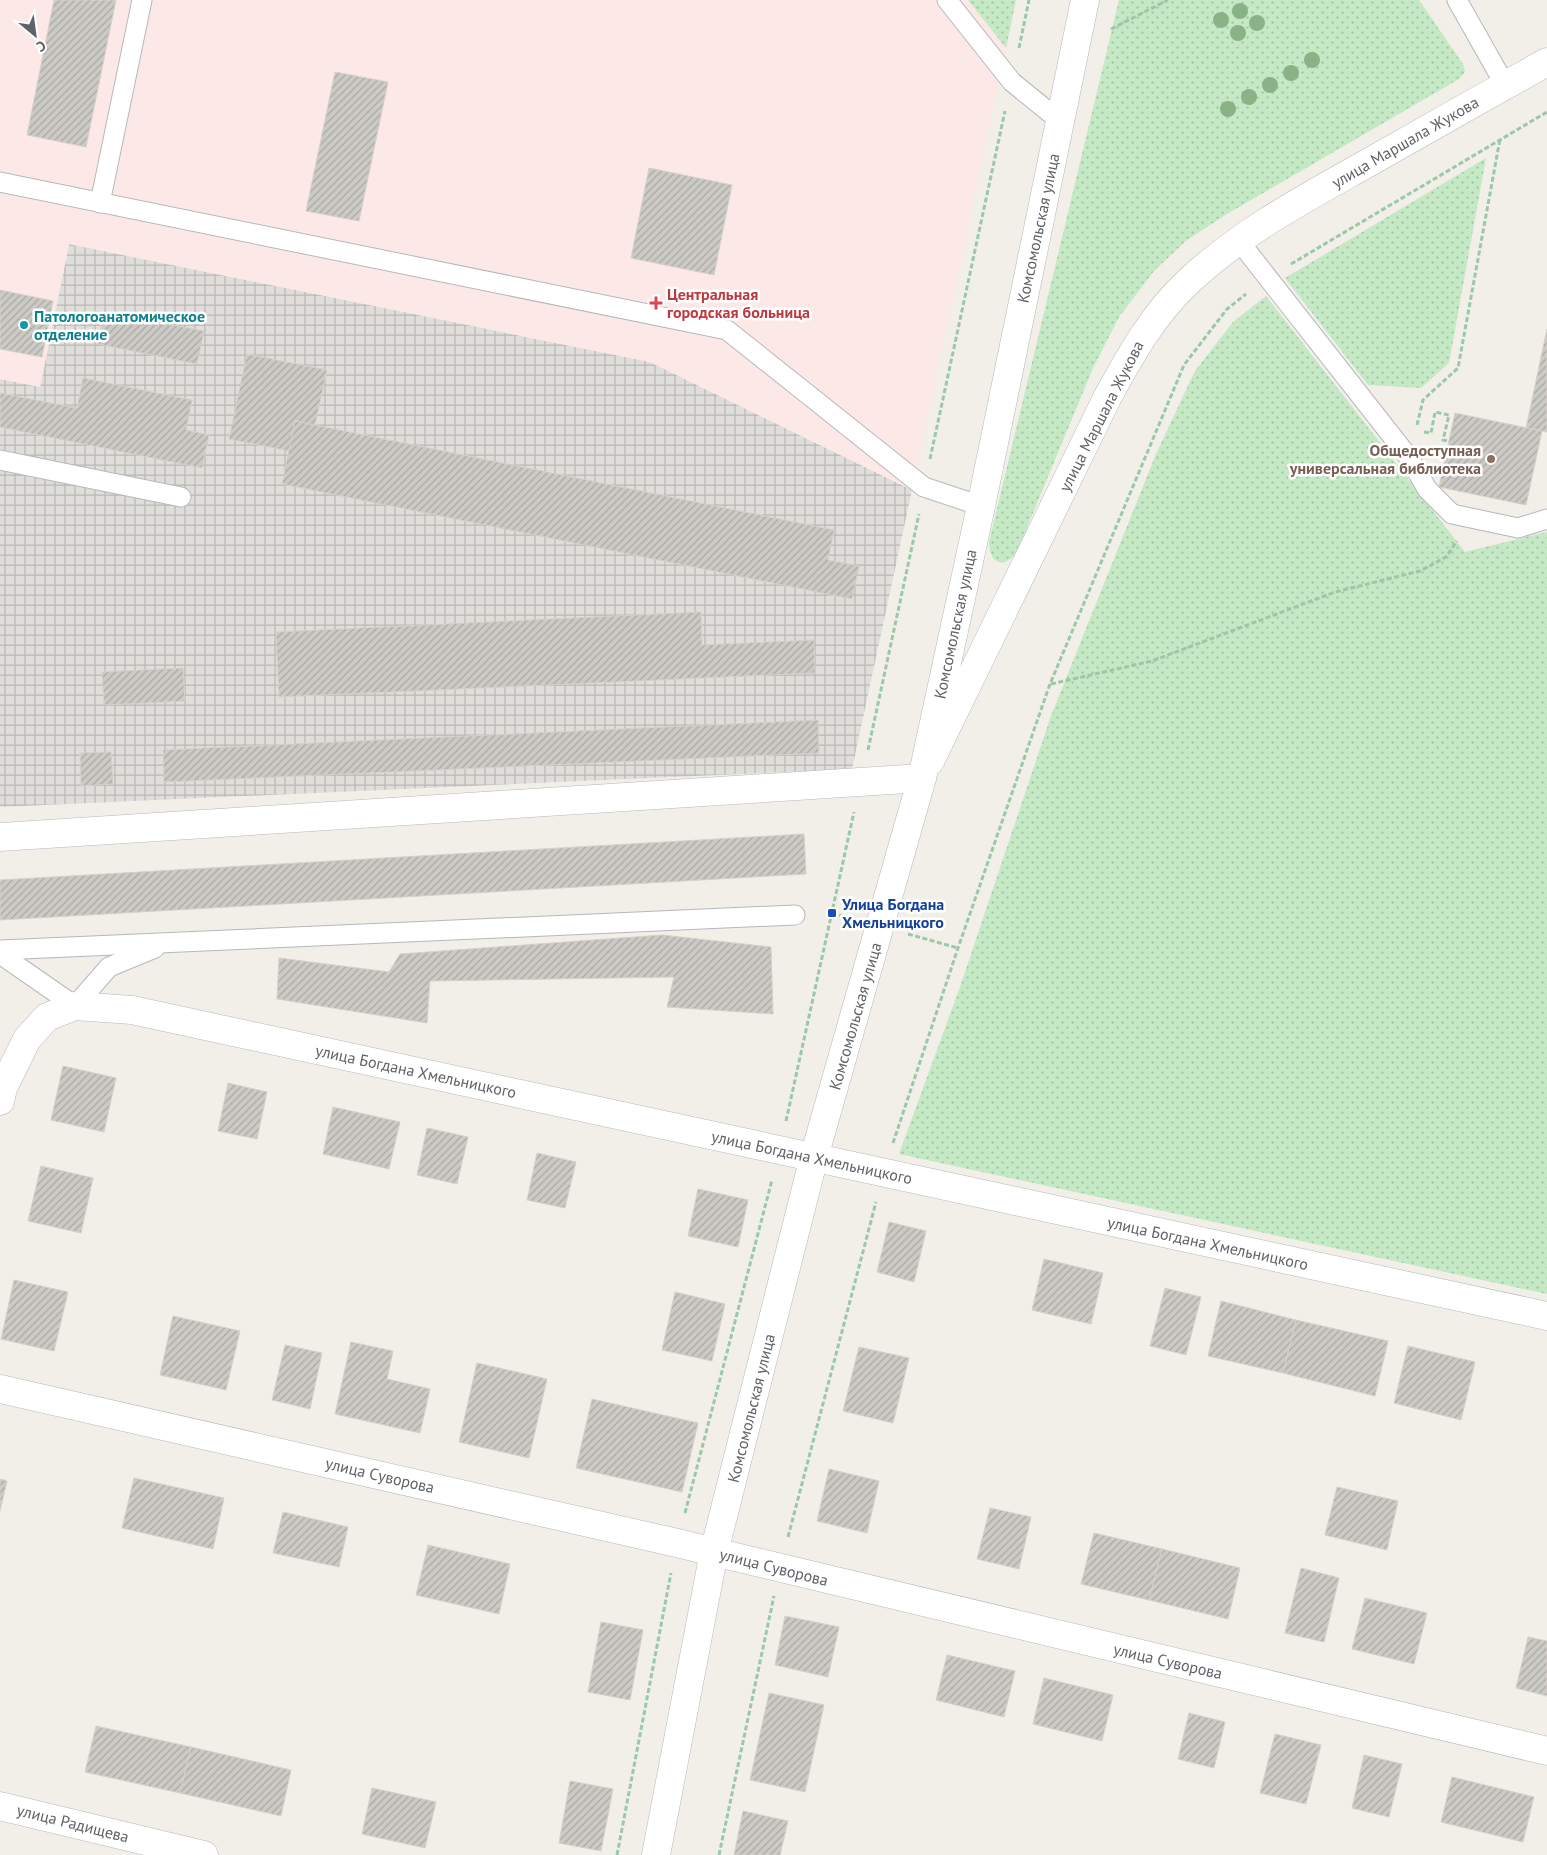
<svg xmlns="http://www.w3.org/2000/svg" width="1547" height="1855" font-family="'PT Sans',sans-serif">
  <defs>
    <pattern id="industrial-grid" width="8" height="8" patternUnits="userSpaceOnUse" patternTransform="scale(1.25)"><rect width="8" height="8" fill="#e0deda"/><path d="M0 4h8M4 0v8" fill="none" stroke="#b9b8b5"/></pattern>
    <pattern id="grass-dots" width="8" height="8" patternUnits="userSpaceOnUse" patternTransform="scale(1.25)"><rect width="8" height="8" fill="#c5e8c5"/><path d="M2 2h.1M6 6h.1" fill="none" stroke="#a3c0a4" stroke-width="1.8" stroke-linecap="round"/></pattern>
    <pattern id="building-hatch" width="6" height="6" patternUnits="userSpaceOnUse" patternTransform="scale(1.25)"><rect width="6" height="6" fill="#cccac5"/><path d="M-1 1l2-2M0 6l6-6M5 7l2-2" fill="none" stroke="#a9a8a4"/></pattern>
  </defs>
  <rect width="100%" height="100%" fill="#f1efe8"/>
  <polygon fill="url(#industrial-grid)" points="69,244 650,362 912,490 852,769 0,807 0,379 40,387"/>
  <polygon fill="#fce8e6" points="0,0 1016,0 912,490 650,362 69,244 40,387 0,379"/>
  <g fill="url(#grass-dots)">
    <polygon points="968,0 1016,0 1006,48"/>
    <path d="M1119,0H1419L1463,64L1465,72L1459,79L1227,214L1187,240L1154,271L1119,317L1093,368L1016,554C1001,570 989,561 989,542Z"/>
    <polygon points="1486,158 1449,363 1421,388 1368,385 1285,278"/>
    <polygon points="1266,296 1465,552 1547,532 1547,1294 899,1154 960,987 1051,716 1156,454 1195,371 1233,322"/>
  </g>
  <g fill="url(#building-hatch)" stroke="#d6d1c6">
    <polygon points="54,0 116,0 86,147 27,135"/>
    <polygon points="335,72 388,82 359,221 306,211"/>
    <polygon points="649,168 732,185 714,275 631,258"/>
    <polygon points="0,290 53,301 42,357 0,349"/>
    <polygon points="105,312 204,331 197,364 98,344"/>
    <polygon points="1547,329 1547,432 1526,428"/>
    <polygon points="247,354 327,370 315,425 295,421 289,451 229,439"/>
    <polygon points="83,378 192,400 186,430 209,435 202,468 0,427 0,393 77,408"/>
    <polygon points="1455,413 1542,431 1526,505 1439,487"/>
    <polygon points="295,421 834,530 828,560 859,566 852,599 282,484"/>
    <polygon points="701,612 702,645 814,640 815,673 279,697 276,632"/>
    <polygon points="183,668 185,701 104,705 102,672"/>
    <polygon points="818,720 819,753 164,782 163,750"/>
    <polygon points="111,752 113,784 81,786 80,753"/>
    <polygon points="804,834 806,874 0,920 0,880"/>
    <polygon points="662,935 771,947 773,1014 667,1007 674,977 430,981 427,1023 277,999 279,958 389,972 400,954"/>
    <polygon points="63,1066 116,1078 104,1132 51,1120"/>
    <polygon points="228,1083 267,1092 257,1139 218,1131"/>
    <polygon points="333,1107 400,1122 389,1169 323,1154"/>
    <polygon points="427,1128 468,1137 457,1184 417,1175"/>
    <polygon points="537,1153 576,1162 565,1208 527,1200"/>
    <polygon points="41,1166 93,1178 81,1233 28,1221"/>
    <polygon points="698,1189 748,1200 738,1247 688,1236"/>
    <polygon points="889,1222 926,1231 914,1282 877,1272"/>
    <polygon points="1044,1259 1103,1273 1091,1324 1032,1310"/>
    <polygon points="14,1280 68,1292 54,1351 1,1339"/>
    <polygon points="1165,1288 1201,1297 1186,1355 1150,1346"/>
    <polygon points="675,1292 725,1304 712,1361 662,1350"/>
    <polygon points="1221,1301 1296,1320 1283,1373 1208,1356"/>
    <polygon points="173,1316 240,1331 226,1390 160,1375"/>
    <polygon points="1296,1320 1388,1341 1375,1396 1283,1373"/>
    <polygon points="351,1342 393,1351 387,1379 430,1389 420,1433 335,1414"/>
    <polygon points="285,1345 322,1353 310,1409 272,1400"/>
    <polygon points="1408,1346 1475,1362 1461,1420 1394,1403"/>
    <polygon points="859,1347 909,1358 893,1423 843,1411"/>
    <polygon points="477,1363 547,1379 529,1458 459,1442"/>
    <polygon points="592,1399 698,1423 682,1492 576,1468"/>
    <polygon points="829,1469 879,1481 867,1533 817,1521"/>
    <polygon points="134,1478 224,1498 213,1549 122,1528"/>
    <polygon points="0,1479 7,1481 0,1511"/>
    <polygon points="1337,1487 1398,1501 1387,1550 1325,1535"/>
    <polygon points="990,1508 1031,1517 1019,1569 977,1559"/>
    <polygon points="283,1512 348,1527 339,1567 273,1553"/>
    <polygon points="1094,1533 1162,1549 1149,1600 1081,1584"/>
    <polygon points="428,1545 510,1564 499,1614 416,1595"/>
    <polygon points="1162,1549 1240,1568 1228,1619 1149,1600"/>
    <polygon points="1301,1568 1339,1578 1324,1642 1285,1633"/>
    <polygon points="1365,1598 1427,1613 1414,1664 1352,1649"/>
    <polygon points="785,1616 839,1627 828,1677 775,1665"/>
    <polygon points="601,1622 643,1630 630,1700 588,1692"/>
    <polygon points="1528,1637 1547,1641 1547,1696 1516,1688"/>
    <polygon points="947,1655 1015,1671 1004,1717 936,1700"/>
    <polygon points="1044,1678 1113,1695 1102,1741 1033,1724"/>
    <polygon points="769,1693 824,1705 805,1792 750,1780"/>
    <polygon points="1189,1713 1225,1722 1214,1768 1178,1759"/>
    <polygon points="96,1726 191,1747 180,1793 85,1772"/>
    <polygon points="1275,1734 1321,1745 1306,1804 1260,1793"/>
    <polygon points="191,1747 291,1770 281,1816 180,1793"/>
    <polygon points="1364,1755 1402,1764 1389,1817 1352,1808"/>
    <polygon points="1452,1777 1534,1797 1523,1842 1441,1822"/>
    <polygon points="570,1781 613,1789 601,1851 559,1843"/>
    <polygon points="372,1788 436,1802 425,1848 362,1834"/>
    <polygon points="743,1811 788,1821 780,1855 734,1855"/>
  </g>
  <g fill="none" stroke-linecap="round" stroke-linejoin="round">
    <defs>
      <g id="service">
        <polyline points="947,0 1012,82 1060,121"/>
        <polyline points="1457,0 1505,85"/>
        <polyline points="0,182 727,330 924,487 981,506"/>
        <polyline points="100,203 142,0"/>
        <polyline points="1239,241 1410,459 1427,489 1452,514 1518,528 1547,519"/>
        <polyline points="0,460 181,497"/>
        <polyline points="0,950 795,915"/>
        <polyline points="0,954 75,1006 109,967 155,948"/>
      </g>
      <g id="minor">
        <path d="M930,761L1107,398C1130,356 1153,314 1189,281C1239,234 1300,201 1359,168C1422,132 1484,97 1547,62"/>
        <polyline points="0,1101 3,1088 27,1039 47,1017 75,1006 132,1010 1547,1316"/>
        <polyline points="0,1389 677,1543 1547,1751"/>
        <polyline points="0,1806 204,1855"/>
      </g>
      <g id="tertiary">
        <polyline points="0,837 922,778"/>
        <polyline points="656,1855 714,1552 814,1157 922,778 981,506 1085,0"/>
      </g>
    </defs>
    <use href="#service" stroke="#b5b8bc" stroke-width="21"/>
    <use href="#minor" stroke="#b5b8bc" stroke-width="29"/>
    <use href="#tertiary" stroke="#b5b8bc" stroke-width="29"/>
    <g stroke="#9cc7a9" stroke-width="3" stroke-dasharray="5 2.5" stroke-linecap="butt">
      <polyline points="1111,29 1168,0"/>
      <polyline points="1019,48 1029,0"/>
      <polyline points="1291,264 1547,112"/>
      <polyline points="1417,425 1423,400 1458,368 1500,139"/>
      <polyline points="1424,432 1431,433 1435,412 1449,415 1443,440 1449,441"/>
      <polyline points="930,459 1005,111"/>
      <polyline points="1051,684 1152,661 1335,592 1420,571 1446,557 1457,541"/>
      <polyline points="868,750 919,514"/>
      <polyline points="832,913 849,918"/>
      <polyline points="908,934 958,948"/>
      <polyline points="786,1121 854,812"/>
      <polyline points="893,1143 958,948 1050,684 1184,365 1227,309 1246,294"/>
      <polyline points="685,1513 772,1180"/>
      <polyline points="788,1537 876,1202"/>
      <polyline points="617,1855 671,1573"/>
      <polyline points="719,1855 774,1596"/>
    </g>
    <use href="#service" stroke="#fff" stroke-width="19"/>
    <use href="#minor" stroke="#fff" stroke-width="28"/>
    <use href="#tertiary" stroke="#fff" stroke-width="28"/>
  </g>
  <g fill="#89b387">
    <circle cx="1240" cy="11" r="8"/>
    <circle cx="1221" cy="20" r="8"/>
    <circle cx="1257" cy="23" r="8"/>
    <circle cx="1238" cy="33" r="8"/>
    <circle cx="1312" cy="60" r="8"/>
    <circle cx="1291" cy="73" r="8"/>
    <circle cx="1270" cy="85" r="8"/>
    <circle cx="1249" cy="97" r="8"/>
    <circle cx="1228" cy="109" r="8"/>
  </g>
  <path fill="#e0444e" stroke="#fff" stroke-width="2" d="M653.5 295.5h5v5h5v5h-5v5h-5v-5h-5v-5h5z"/>
  <circle fill="#0f9aa8" stroke="#fff" stroke-width="2" cx="24" cy="325" r="5"/>
  <circle fill="#8d6e63" stroke="#fff" stroke-width="2" cx="1491" cy="459" r="5"/>
  <rect fill="#1a4fb4" stroke="#fff" stroke-width="2" x="827" y="908" width="10" height="10" rx="2.5"/>
  <g text-anchor="middle" dominant-baseline="central" stroke-width="5" stroke-linejoin="round" paint-order="stroke">
    <g font-size="16" fill="#5f6368" stroke="#fff">
      <text transform="translate(1405 142) rotate(-30)">улица Маршала Жукова</text>
      <text transform="translate(1038 228) rotate(-78)">Комсомольская улица</text>
      <text transform="translate(1101 416) rotate(-63)">улица Маршала Жукова</text>
      <text transform="translate(955 624) rotate(-78)">Комсомольская улица</text>
      <text transform="translate(855 1016) rotate(-74)">Комсомольская улица</text>
      <text transform="translate(416 1071) rotate(12)">улица Богдана Хмельницкого</text>
      <text transform="translate(812 1157) rotate(12)">улица Богдана Хмельницкого</text>
      <text transform="translate(1208 1243) rotate(12)">улица Богдана Хмельницкого</text>
      <text transform="translate(751 1408) rotate(-76)">Комсомольская улица</text>
      <text transform="translate(380 1475) rotate(13)">улица Суворова</text>
      <text transform="translate(774 1567) rotate(14)">улица Суворова</text>
      <text transform="translate(1168 1661) rotate(13)">улица Суворова</text>
      <text transform="translate(73 1823) rotate(14)">улица Радищева</text>
    </g>
    <g font-size="16" font-weight="bold" fill="#be3a42" stroke="#fff" text-anchor="start">
      <text x="667" y="294">Центральная<tspan x="667" dy="18">городская больница</tspan></text>
    </g>
    <g font-size="16" font-weight="bold" fill="#0d838f" stroke="#fff" text-anchor="start">
      <text x="34" y="316">Патологоанатомическое<tspan x="34" dy="18">отделение</tspan></text>
    </g>
    <g font-size="16" font-weight="bold" fill="#785e54" stroke="#fff" text-anchor="end">
      <text x="1481" y="450">Общедоступная<tspan x="1481" dy="18">универсальная библиотека</tspan></text>
    </g>
    <g font-size="16" font-weight="bold" fill="#164399" stroke="#fff" text-anchor="start">
      <text x="842" y="904">Улица Богдана<tspan x="842" dy="18">Хмельницкого</tspan></text>
    </g>
  </g>
  <g transform="translate(35 35) rotate(151)" stroke="#ffffff" stroke-width="4" paint-order="stroke">
  <path d="M0-4L9 19L0 12L-9 19Z" fill="#5f6368"/>
  <text y="-8" font-size="14" font-weight="bold" text-anchor="middle" fill="#5f6368">С</text>
  </g>
</svg>
